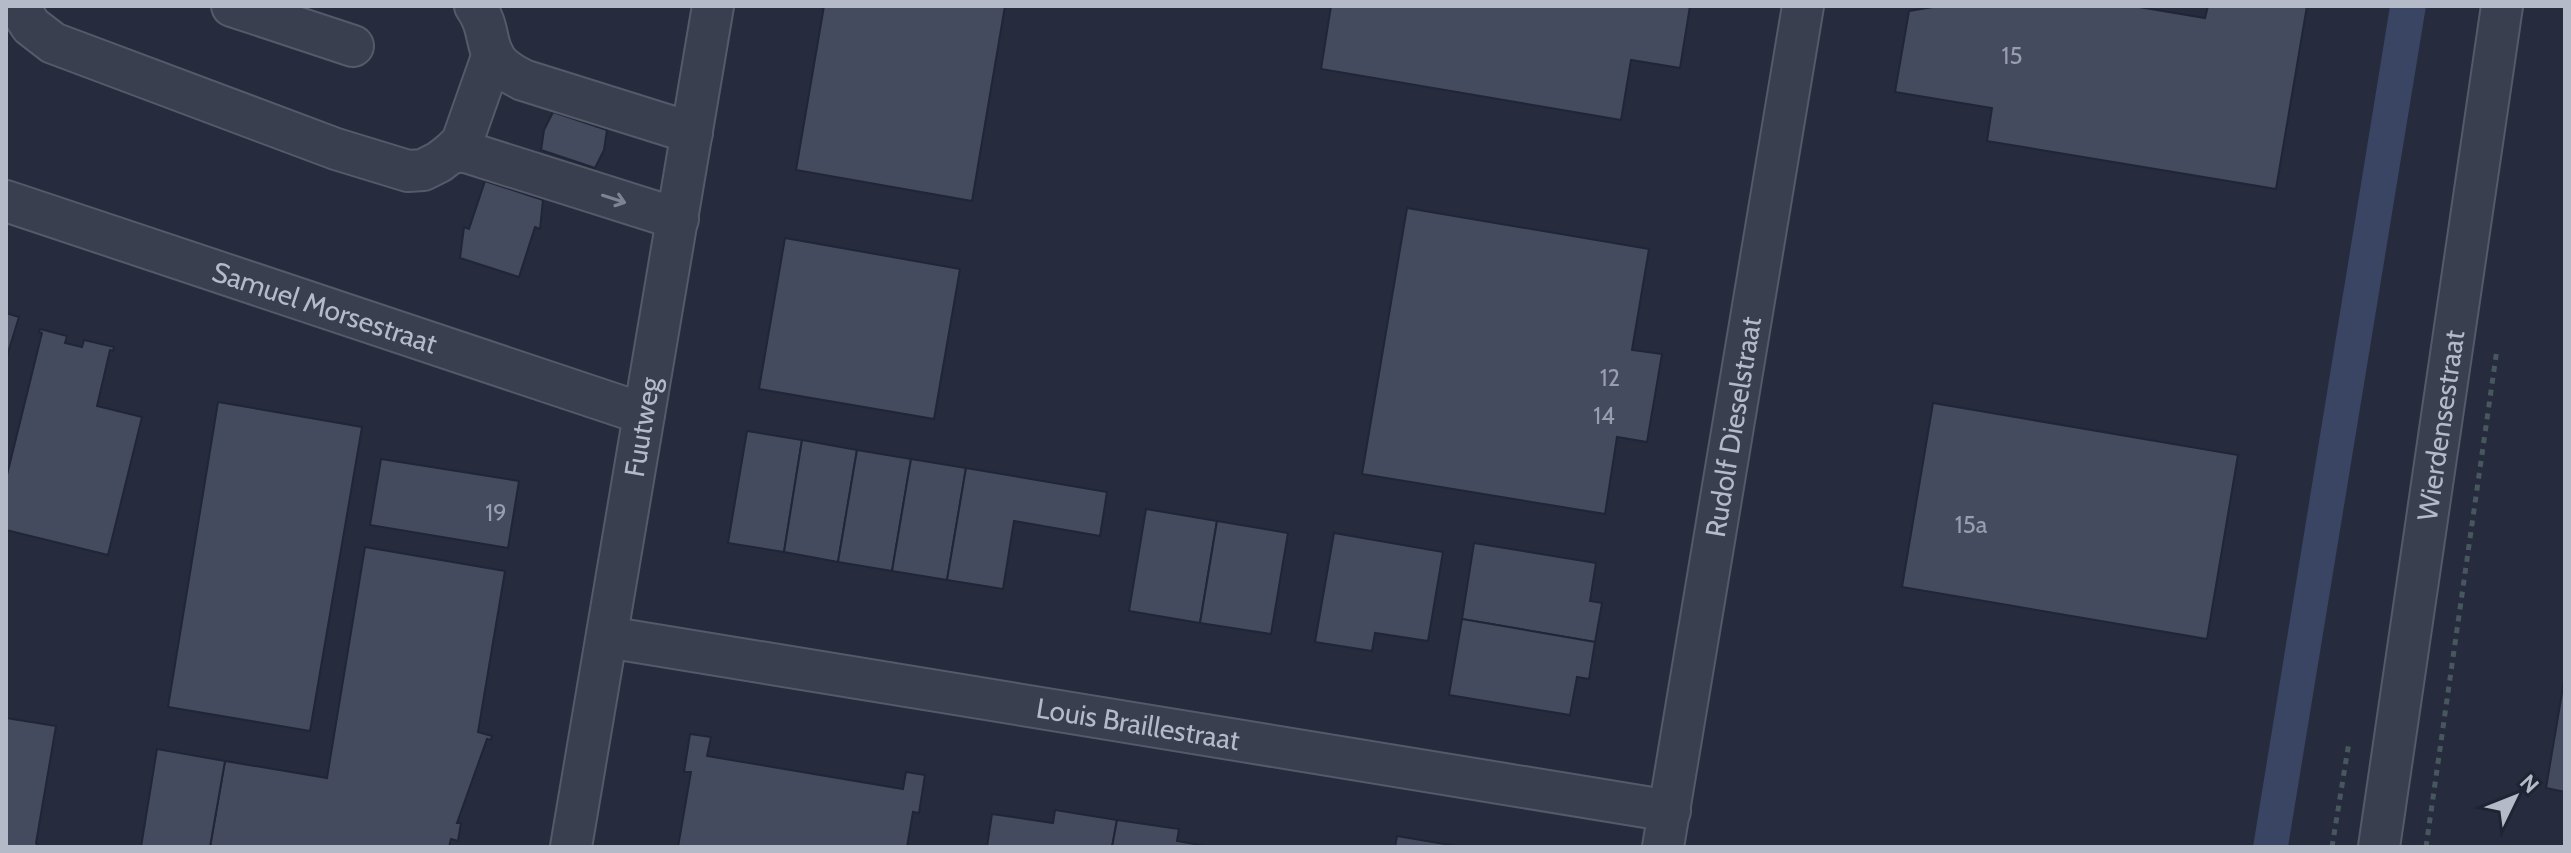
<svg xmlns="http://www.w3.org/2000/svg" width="2571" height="853" font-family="Cabin,sans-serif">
  <rect width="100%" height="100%" fill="#262c3d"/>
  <polygon fill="#3a4564" points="2390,6 2426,6 2288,847 2253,847"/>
  <g fill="#454b5f" stroke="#202635" stroke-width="2">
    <polygon points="824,6 1005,6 972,201 796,170"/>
    <polygon points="1331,6 1690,6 1680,68 1631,60 1621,120 1321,69"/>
    <polygon points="1939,6 2133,6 2205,18 2208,6 2307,6 2276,189 1987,141 1992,108 1895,92 1909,11"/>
    <polygon points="553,112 607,130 604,150 595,168 541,150 544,130"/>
    <polygon points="485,181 543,200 540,229 535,227 519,277 460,258 464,227 469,229"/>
    <polygon points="1407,208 1649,249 1632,350 1662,354 1647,442 1617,437 1605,514 1362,474"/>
    <polygon points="785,238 960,269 934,419 759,389"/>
    <polygon points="6,313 19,317 6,359"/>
    <polygon points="40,329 67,336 65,343 82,347 84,340 114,347 113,351 110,350 97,406 142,417 108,555 6,530 6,479 42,333 39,332"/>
    <polygon points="218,402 362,427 310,731 168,707"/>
    <polygon points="1933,403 2238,455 2207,639 1902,587"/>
    <polygon points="747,431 802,440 784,552 728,543"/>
    <polygon points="802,440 857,450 838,562 784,552"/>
    <polygon points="857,450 911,459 892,571 838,562"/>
    <polygon points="381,459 519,481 508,548 370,525"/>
    <polygon points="911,459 966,468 947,580 892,571"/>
    <polygon points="966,468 1107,492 1100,536 1014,521 1003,589 947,580"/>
    <polygon points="1146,509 1217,521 1200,623 1129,611"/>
    <polygon points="1217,521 1288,533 1271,634 1200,623"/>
    <polygon points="1334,533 1443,552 1428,641 1375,633 1372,651 1315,642"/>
    <polygon points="1474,543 1596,563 1590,601 1602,603 1595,642 1462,619"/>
    <polygon points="365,547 505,571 478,732 492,736 491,740 487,739 457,823 461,823 458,841 451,839 449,847 210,847 225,761 327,778"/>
    <polygon points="1462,619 1595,642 1589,679 1577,677 1570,715 1449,695"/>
    <polygon points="2565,675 2565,792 2546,788"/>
    <polygon points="6,718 56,726 36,843 38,846 6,847"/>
    <polygon points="690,734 711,737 707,756 903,789 906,772 925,775 919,813 913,812 907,847 678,847 691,772 684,772"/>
    <polygon points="157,749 225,761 210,847 141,847"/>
    <polygon points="1055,810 1117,820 1112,847 987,847 992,814 1053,823"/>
    <polygon points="1117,820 1179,829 1177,841 1211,847 1112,847"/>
    <polygon points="1397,836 1462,847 1395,847"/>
  </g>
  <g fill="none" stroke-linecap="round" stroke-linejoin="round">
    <defs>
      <g id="minor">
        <polyline points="18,6 31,26 53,43 336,149 408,171 423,170 439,162 452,152 466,152 678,219"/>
        <polyline points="232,6 353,46"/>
        <path d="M475,6C489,26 485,38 493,55C499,67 511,74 523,80L692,133"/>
        <polyline points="452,152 462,142 493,54"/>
        <path id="s1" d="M6,201L644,414"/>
        <path id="s2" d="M607,637L1670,811"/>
        <path id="s3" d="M571,847L713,6"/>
        <path id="s4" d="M1663,847L1803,6"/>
        <path id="s5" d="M2379,847L2502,6"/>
      </g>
    </defs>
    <use href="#minor" stroke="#545a68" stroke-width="44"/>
    <g stroke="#47575e" stroke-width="5" stroke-dasharray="6 6" stroke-linecap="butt">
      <polyline points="2332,847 2349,742"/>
      <polyline points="2426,847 2497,349"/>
    </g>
    <use href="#minor" stroke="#393f4e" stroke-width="40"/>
  </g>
  <defs><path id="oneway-shaft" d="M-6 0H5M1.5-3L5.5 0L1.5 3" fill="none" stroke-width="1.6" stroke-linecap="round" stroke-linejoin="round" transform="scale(2)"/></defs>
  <use stroke="#7d8391" href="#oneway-shaft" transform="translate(614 199) rotate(18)"/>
  <g text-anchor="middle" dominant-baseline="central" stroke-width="7" stroke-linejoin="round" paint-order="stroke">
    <g font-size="24" fill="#999eae">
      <text x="2012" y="55">15</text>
      <text x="1610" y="377">12</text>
      <text x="1604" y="415">14</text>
      <text x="496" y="512">19</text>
      <text x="1971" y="524">15a</text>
    </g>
    <g font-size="28" fill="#b5bac8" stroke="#1e2433">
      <text stroke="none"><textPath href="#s1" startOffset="336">Samuel Morsestraat</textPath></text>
      <text stroke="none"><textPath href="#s3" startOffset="426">Fuutweg</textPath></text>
      <text stroke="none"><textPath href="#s4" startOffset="426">Rudolf Dieselstraat</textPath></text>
      <text stroke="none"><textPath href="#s5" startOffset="426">Wierdensestraat</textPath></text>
      <text stroke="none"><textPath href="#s2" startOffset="538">Louis Braillestraat</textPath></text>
    </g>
  </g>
  <rect width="2571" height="853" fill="none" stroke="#b5bac8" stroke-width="16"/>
  <g transform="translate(2515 797) rotate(47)" stroke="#1e2433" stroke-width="6" paint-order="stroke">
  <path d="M0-6L14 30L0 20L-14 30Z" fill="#b5bac8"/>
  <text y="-12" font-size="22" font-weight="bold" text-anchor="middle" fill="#b5bac8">N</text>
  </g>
</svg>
